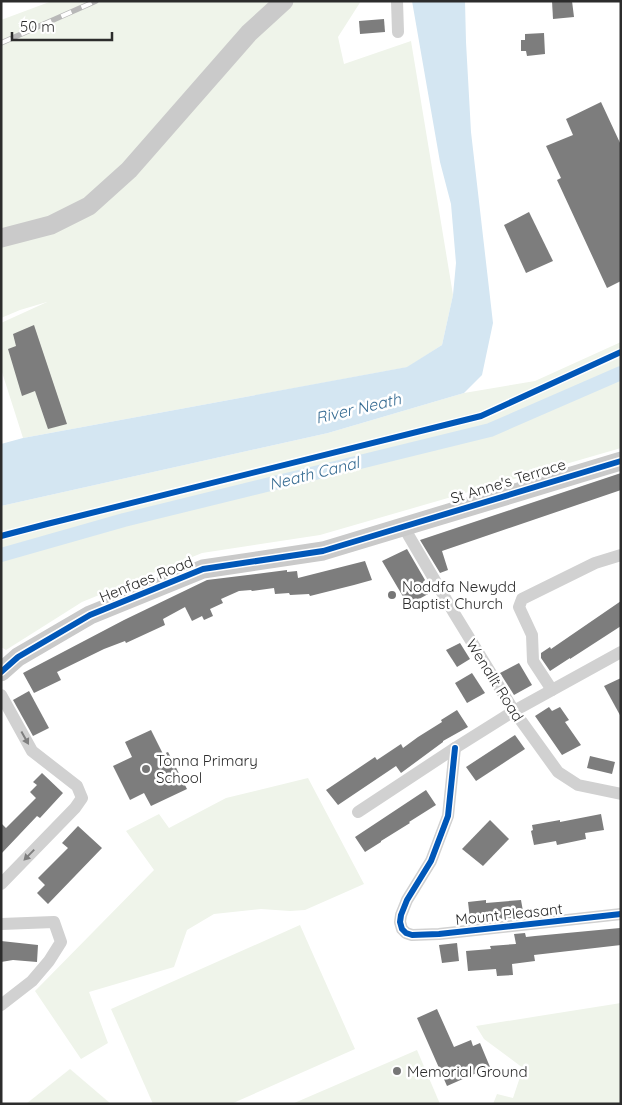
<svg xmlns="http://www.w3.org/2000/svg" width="622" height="1105" font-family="Quicksand,sans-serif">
  <rect width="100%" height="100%" fill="#fff"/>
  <g fill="#eff4ea">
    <polygon points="52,1 361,1 338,37 344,64 411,41 453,295 442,345 408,367 23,438 1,369 1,323 47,302 20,310 1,318 1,20"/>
    <polygon points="621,342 621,448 320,535 202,553 82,602 6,650 1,647 1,506 328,433 464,393 535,381"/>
    <polygon points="308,778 364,884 305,910 290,911 261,909 214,914 187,930 174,967 89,992 108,1043 81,1059 35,991 154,870 126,831 159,814 169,828 226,798"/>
    <polygon points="300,925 355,1049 231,1104 153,1104 111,1009"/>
    <polygon points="621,1003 621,1104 493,1104 497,1094 513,1098 523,1068 484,1039 476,1026"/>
    <polygon points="417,1050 440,1104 292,1104"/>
    <polygon points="70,1069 111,1104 26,1104"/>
  </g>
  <polygon fill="#d4e6f2" points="412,1 465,1 466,42 471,132 493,323 482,375 464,393 328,433 1,506 1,444 23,438 407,367 442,345 453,295 456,263 451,204 440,162"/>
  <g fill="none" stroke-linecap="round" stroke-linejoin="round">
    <polyline stroke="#d4e6f2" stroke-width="14" points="1,555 124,520 490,430 621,373"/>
  </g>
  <g fill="#7d7d7d">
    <polygon points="552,1 572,1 574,17 553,19"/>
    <polygon points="384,19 385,32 360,34 359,21"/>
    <polygon points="544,33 545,54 527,56 526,51 521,51 521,40 525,40 525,34"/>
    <polygon points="601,102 621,145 621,281 607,288 557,180 561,178 546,146 573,135 566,119"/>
    <polygon points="529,212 553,261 526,273 504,225"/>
    <polygon points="34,325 67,424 48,429 35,391 22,396 8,349 16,346 13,334"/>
    <polygon points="621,473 621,490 442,551 448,570 440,573 420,540"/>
    <polygon points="407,549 425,580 423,582 430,593 408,605 382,561"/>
    <polygon points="365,561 372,580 354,585 310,596 309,594 290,595 289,593 275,594 274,588 252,591 251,590 239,591 221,599 223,603 210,609 213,616 204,620 202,616 192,621 185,607 163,619 165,625 126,643 125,641 104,649 57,672 61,680 34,693 23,673 124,620 207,580 287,570 287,572 297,571 298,578"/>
    <polygon points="621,601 621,626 570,659 570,658 550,671 541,658 541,653 550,647 551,649"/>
    <polygon points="460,643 470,659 457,667 446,650"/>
    <polygon points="519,663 532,685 514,695 500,673"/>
    <polygon points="472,673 485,693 467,703 455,683"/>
    <polygon points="621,678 621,717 604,686"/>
    <polygon points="29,691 49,728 33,736 13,700"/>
    <polygon points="549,707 552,711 560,707 569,720 565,722 581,745 562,755 535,716"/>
    <polygon points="457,710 468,727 443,741 443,742 401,773 396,766 338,805 326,790 375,757 377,760 401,744 403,748 418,737 442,722 441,720"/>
    <polygon points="151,730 163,754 168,752 187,789 151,806 144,793 130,800 113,766 132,757 125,742"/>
    <polygon points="515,735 525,749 476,781 466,767"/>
    <polygon points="590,756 615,762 612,774 587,768"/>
    <polygon points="42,773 63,793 40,818 37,816 1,854 1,823 6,828 36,798 30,792 37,785 33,782"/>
    <polygon points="426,790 436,805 409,822 410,823 381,841 381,842 365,852 355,837"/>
    <polygon points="601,814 604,830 585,833 586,839 557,845 556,841 534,845 531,831 533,830 532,825 560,820 560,822"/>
    <polygon points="490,820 509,839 483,866 462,849"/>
    <polygon points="78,826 102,848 48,904 37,893 45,885 38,878 68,848 62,843"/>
    <polygon points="486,900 486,903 521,900 524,917 497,919 496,916 470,919 468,902"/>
    <polygon points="620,928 621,945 534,955 535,961 512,964 513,975 497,976 496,969 468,971 466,951 491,949 490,946 516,944 514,934 525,933 526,937 535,936"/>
    <polygon points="1,941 38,945 37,962 13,960 1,962"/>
    <polygon points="457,943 459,961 442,963 439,945"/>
    <polygon points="437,1009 454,1047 471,1040 473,1046 480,1043 490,1067 447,1086 417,1018"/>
  </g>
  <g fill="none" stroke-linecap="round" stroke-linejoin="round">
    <g stroke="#d1d1d1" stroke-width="12">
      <polyline points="397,1 398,32"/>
      <polyline points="403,526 454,613 514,711 558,772 578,785 621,794"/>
      <polyline points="552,690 533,661 532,635 519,607 522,599 595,563 621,555"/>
      <polyline points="1,695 32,751 77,786 82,798 75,808 1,884"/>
      <polyline points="455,748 448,816 431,861 407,900 401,915 400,922 402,929 406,933 412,935 439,934 621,914"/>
      <polyline points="358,812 455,748 514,711 621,652"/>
      <polyline points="1,924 54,922 61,942 49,961 32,981 1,1005"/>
    </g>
    <g stroke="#cacaca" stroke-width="19">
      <polyline points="1,238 51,225 89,206 129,170 249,33 284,1"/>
      <polyline points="1,672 18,657 90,615 203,569 323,551 621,461"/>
    </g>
    <defs>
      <polyline id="rail" points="1,43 96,1"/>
    </defs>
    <use href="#rail" stroke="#b8b8b8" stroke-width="5.5"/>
    <use href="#rail" stroke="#fff" stroke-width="4" stroke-dasharray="11" stroke-linecap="butt"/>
    <defs>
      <g id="cycleway">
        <polyline points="1,536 47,524 481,416 621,352"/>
        <polyline points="1,672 18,657 90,615 203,569 323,551 621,461"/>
        <polyline points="455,748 448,816 431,861 407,900 401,915 400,922 402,929 406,933 412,935 439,934 621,914"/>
      </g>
    </defs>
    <use href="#cycleway" stroke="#fff" stroke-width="9"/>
    <use href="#cycleway" stroke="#0057b8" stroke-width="6"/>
  </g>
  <defs><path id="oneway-solid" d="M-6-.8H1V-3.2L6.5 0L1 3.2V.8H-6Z" transform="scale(1.25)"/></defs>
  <g fill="#7e7e7e">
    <use href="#oneway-solid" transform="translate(25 738) rotate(61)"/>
    <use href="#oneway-solid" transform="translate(29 855) rotate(134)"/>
  </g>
  <g fill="#767676" stroke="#fff" stroke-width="2">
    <circle cx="392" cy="595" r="5"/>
    <circle cx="146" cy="769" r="5"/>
    <circle cx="397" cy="1071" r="5"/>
  </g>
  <g text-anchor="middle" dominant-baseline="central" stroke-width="5" stroke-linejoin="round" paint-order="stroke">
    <g font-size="15" fill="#2c2c2c" stroke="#fff">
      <text transform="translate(508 481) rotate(-17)">St Anne's Terrace</text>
      <text transform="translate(146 579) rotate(-22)">Henfaes Road</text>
      <text transform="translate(495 680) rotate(58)">Wenallt Road</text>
      <text transform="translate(509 914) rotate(-6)">Mount Pleasant</text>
    </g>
    <g font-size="15" fill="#2c2c2c" stroke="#fff" text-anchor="start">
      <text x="402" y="586">Noddfa Newydd<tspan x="402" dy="17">Baptist Church</tspan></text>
      <text x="156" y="760">Tonna Primary<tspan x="156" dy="17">School</tspan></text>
      <text x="407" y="1071">Memorial Ground</text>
    </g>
    <g font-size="16" font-style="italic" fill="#366b92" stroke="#fff">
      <text transform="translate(358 408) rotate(-13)">River Neath</text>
      <text transform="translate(314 473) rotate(-14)">Neath Canal</text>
    </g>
  </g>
  <rect width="622" height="1105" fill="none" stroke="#2c2c2c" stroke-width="5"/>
  <path d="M12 32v8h100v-8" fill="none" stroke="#2c2c2c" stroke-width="2.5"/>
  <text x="20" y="32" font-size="15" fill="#2c2c2c" stroke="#ffffff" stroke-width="4" paint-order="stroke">50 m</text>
</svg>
